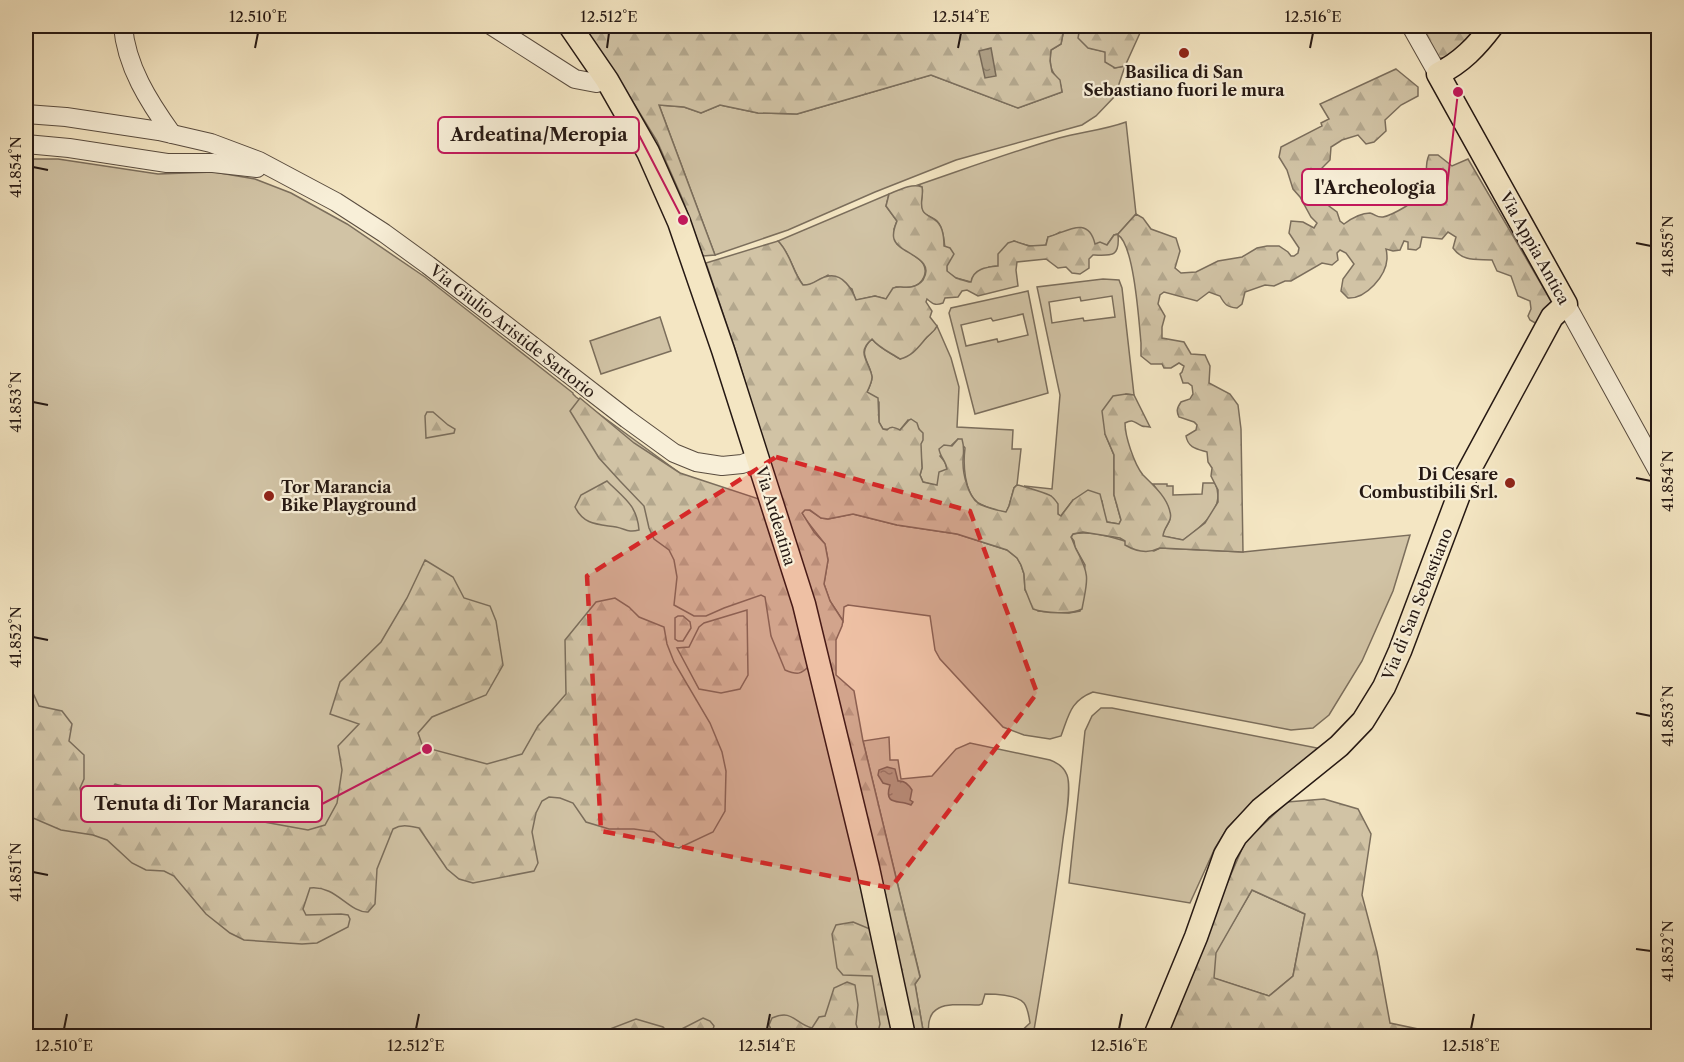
<svg xmlns="http://www.w3.org/2000/svg" width="1684" height="1062" font-family="'Libre Caslon Text',serif">
  <defs>
    <pattern id="forest-firs" width="22" height="20" patternUnits="userSpaceOnUse" patternTransform="scale(1.5)"><rect width="22" height="20" fill="#d1c3a5"/><path d="M5 1l3.5 6h-7zM16 11l3.5 6h-7z" fill="#b3a78d"/></pattern>
    <pattern id="water-ripples" width="26" height="14" patternUnits="userSpaceOnUse" patternTransform="scale(1.5)"><rect width="26" height="14" fill="#aea087"/><path d="M2 4q2-2 4 0t4 0M15 11q2-2 4 0t4 0" fill="none" stroke="#8d816d"/></pattern>
  </defs>
  <rect width="100%" height="100%" fill="#f4e6c3"/>
  <filter id="stains"><feTurbulence type="fractalNoise" baseFrequency=".00333" numOctaves="4"/><feColorMatrix values="0 0 0 0 .2 0 0 0 0 .09 0 0 0 0 .02 0 0 0 .5 -.17"/></filter>
  <radialGradient id="worn" r=".72"><stop offset=".6" stop-color="#630" stop-opacity="0"/><stop offset="1" stop-color="#630" stop-opacity=".3"/></radialGradient>
  <g fill="#d1c3a5" stroke="#7b6e5c" stroke-width="1.5" fill-rule="evenodd">
    <path d="M1058,26H1090L1089,48L1106,52L1114,68L1125,66L1115,96L1096,116L1082,125L956,160L875,192L788,230L715,255L659,105L684,107L701,113L720,105L758,113L797,114L931,75L1018,108L1062,92C1060,77 1057,81 1052,70C1049,64 1050,57 1051,50L1061,44L1063,34Z"/>
    <path d="M1126,122L1136,214L1118,234L1114,235L1107,245H1095L1060,232L1055,235L1048,237L1046,245C1034,248 1025,245 1014,241L998,266L989,267L971,282L956,278L947,272C945,259 946,230 937,221C933,217 925,216 922,210C919,204 924,194 922,187L918,185C965,169 1011,152 1059,138C1081,132 1104,130 1126,122Z"/>
    <polygon points="26,159 58,159 158,174 214,172 255,179 291,193 347,224 425,277 573,393 573,394 576,397 681,474 789,585 868,913 894,1036 26,1036"/>
    <path d="M889,194L886,206L897,221L894,229L897,244C905,250 915,255 921,261C930,271 923,285 911,287C907,288 901,287 896,287L886,299L875,296L857,300L855,299L852,289L828,275L810,285H803C792,271 791,254 778,241Z"/>
    <path d="M1103,279L1119,280L1122,288L1134,395L1126,394L1105,434L1114,455V495L1121,520L1119,524L1107,522L1105,519L1102,501L1073,500L1060,517L1058,514L1051,496L1037,492L1024,486L1052,489L1060,395L1037,287ZM1112,296L1115,317L1084,321L1083,318L1052,323L1049,302L1080,297L1081,301Z"/>
    <path d="M1028,291L1048,393L975,414L949,313L951,308ZM1023,314L1028,335L998,342L997,339L966,346L961,325L991,318L993,321Z"/>
    <polygon points="660,317 671,351 601,374 590,341"/>
    <path d="M937,326L951,358L959,387L957,427L1013,430L1012,449H1021L1017,485L1014,488L1009,506L1006,513C996,510 986,508 978,503C964,492 963,464 965,448L958,439L940,456L945,462L947,469L937,486L923,482L920,475L922,468L919,429L908,420L900,430L883,429L879,422V402L867,392C869,388 872,381 872,377C870,361 856,354 872,339C879,348 891,353 900,359C914,352 917,348 927,337C931,332 934,332 937,326Z"/>
    <path d="M1203,483H1215C1227,508 1200,528 1183,540L1162,536C1163,529 1169,525 1170,519C1172,508 1159,493 1153,484H1167V486H1173V495L1202,494Z"/>
    <path d="M805,509L809,510L821,518L828,519L853,514L897,525L957,534L1007,550L1017,558L1021,565L1024,574L1025,590L1038,611L1069,613L1080,611L1085,565L1075,547L1074,541L1071,537L1073,534C1096,529 1131,543 1154,551L1160,548L1243,552L1410,535L1393,591L1362,661L1329,715L1313,728L1291,730L1093,692C1070,701 1069,715 1061,736L1050,739L1024,735L1003,727L940,659L935,650L930,616L848,605L844,607L843,621L830,601L824,584L828,560L825,544L803,516L802,513Z"/>
    <polygon points="1101,708 1112,708 1317,748 1313,754 1242,813 1228,827 1215,848 1190,903 1069,883 1085,731 1092,716"/>
    <path d="M889,737L890,760H898L901,779L932,776L956,749L970,743L1050,760C1058,763 1064,767 1067,775C1072,788 1065,824 1063,839C1055,905 1044,971 1033,1036H1016L1030,1023C1029,1017 1028,1008 1024,1003C1017,995 996,994 985,994L982,1004L979,1005C953,1005 924,999 929,1036H924L915,984L920,976L863,741Z"/>
    <polygon points="1252,890 1305,914 1293,976 1269,996 1213,978 1215,953"/>
  </g>
  <g fill="url(#forest-firs)" stroke="#7b6e5c" stroke-width="1.5" fill-rule="evenodd">
    <polygon points="583,26 1058,26 1063,34 1061,44 1051,50 1050,61 1052,72 1060,80 1062,92 1018,108 931,75 797,114 758,113 720,105 701,113 684,107 659,105 715,255 703,256 682,198 657,141 614,71"/>
    <polygon points="1090,26 1139,26 1140,33 1125,66 1115,68 1105,62 1105,52 1088,48 1078,38 1080,27 1089,28"/>
    <polygon points="1415,26 1481,26 1451,55 1444,58 1431,58"/>
    <path d="M1396,69L1418,87V96L1401,105L1385,120L1386,131L1374,142L1366,144L1358,135L1342,140L1331,147L1330,160L1316,174L1325,189L1329,206L1337,212L1340,221L1344,224C1352,218 1360,213 1370,213C1375,214 1377,218 1383,217C1393,215 1419,200 1423,192C1430,181 1423,167 1429,155H1438L1452,166L1468,159L1554,306L1537,324L1530,320L1528,316L1531,309L1530,301L1518,296L1511,276L1497,271L1492,260C1476,259 1463,262 1453,248L1456,237L1448,232L1442,239L1422,237L1420,247L1416,250L1408,249V242L1404,241L1400,250L1393,251L1386,249C1387,252 1387,255 1387,259C1386,276 1366,299 1348,298L1341,291L1343,279L1354,264L1346,253L1340,250L1337,253L1338,260L1332,265L1322,263L1291,281H1285L1274,286L1265,285L1245,292L1242,304L1237,308C1227,307 1225,305 1220,296L1209,292L1197,301L1164,292L1160,295L1158,304L1165,316L1162,327V338L1184,342L1191,354L1205,355L1210,366L1209,383L1230,394L1238,405L1241,429L1243,552L1160,548C1148,554 1137,552 1125,545V541L1120,538L1083,532L1073,534L1071,537C1074,542 1074,546 1077,551C1091,577 1087,581 1082,609C1072,615 1044,613 1033,609L1025,589L1024,574L1021,565L1017,558L1007,550L957,534L897,525L853,514L828,519L821,518L810,510H805L802,513L814,532L825,544L828,560L824,584L830,601L843,621L842,626L836,640V675L854,691L863,741L920,977L915,984L924,1036H911L782,504L736,352L706,263L778,241C791,254 792,271 803,285C813,286 819,277 829,276C843,274 852,289 856,300L875,296L886,299L893,288C899,286 905,288 911,287C916,286 920,284 923,280C937,257 898,254 894,239C892,233 895,226 897,221L886,206L889,194C899,190 912,183 922,187C924,195 919,204 923,211C925,215 931,217 935,220C943,225 944,237 944,246L950,248L954,254L947,266V271L956,278L969,282H971C973,269 986,267 998,266V254L1008,243L1014,241L1029,246L1046,245L1048,237C1065,233 1088,214 1095,244L1100,242L1107,245L1114,235L1118,234L1136,214L1143,218L1151,229L1176,238L1180,251L1175,268L1181,273L1196,272L1218,261L1242,257L1257,248L1267,246H1279L1288,252L1291,256H1294L1298,253L1299,248L1289,233L1291,221L1303,222L1314,228L1317,223L1311,217L1300,197L1293,189L1287,170L1279,157L1281,147L1322,126L1321,123L1329,119L1320,104ZM1118,235C1134,244 1139,322 1141,343V356L1151,364H1162L1164,368H1171L1179,363L1184,366L1182,372L1180,374L1183,383H1188L1192,386L1193,394L1190,399L1181,402C1177,408 1176,411 1179,417L1194,422L1197,425L1196,430L1186,436C1188,448 1197,449 1207,452L1208,462L1212,468L1211,476L1218,490V502L1205,523L1183,540L1163,536C1164,526 1173,521 1170,512C1167,497 1153,485 1143,475C1134,464 1125,436 1125,423C1134,418 1134,423 1142,426C1144,427 1147,426 1150,427L1134,395L1126,394L1113,396L1102,411L1105,434L1114,455V495L1121,520L1119,524L1107,522L1100,494L1088,490L1073,500L1061,516L1058,514V504C1056,501 1054,498 1051,496C1049,494 1020,485 1017,485L1014,488L1009,506L1006,512C996,510 986,508 978,503C968,496 963,474 963,463C963,453 965,449 962,439H958L952,446L944,445L939,449C940,457 946,461 947,469L939,472L937,485L923,482L920,475L922,468L921,444L923,440V433L919,429L917,423L911,419L909,420L900,430C894,427 891,426 887,430L883,429L879,422L878,398L867,392C869,388 872,381 872,377C870,362 855,353 872,339C879,348 891,353 900,359C913,356 919,346 927,337C931,333 934,332 937,326L930,317L932,311L926,302L927,299C933,304 935,306 943,303L945,298L958,297L962,291L967,290L978,296L1018,286L1016,270L1017,262L1046,259L1058,268L1066,267L1072,273L1080,274L1089,268V259L1093,255C1112,256 1120,257 1118,235Z"/>
    <path d="M580,398L634,443L680,473L759,499L789,585L810,665C801,675 797,675 785,670L771,636L765,597L761,595L724,608L706,616H694L674,605L677,577L674,560L669,550L654,539L649,528L644,506L620,481L599,458L570,411Z"/>
    <polygon points="427,412 433,412 448,425 455,429 454,433 426,438 425,416"/>
    <path d="M607,481C624,498 637,505 639,530C628,533 626,529 616,527C597,524 584,525 575,507L581,495Z"/>
    <path d="M425,560L453,577L464,598L490,606L496,621L503,665L486,695L432,717L418,733L423,747L487,764L522,754L538,726L566,694L565,640L596,602L615,598L629,607L639,617L664,627L667,644L674,662L710,723L722,752L726,771L725,811L713,832L679,848L670,846L654,832L634,829H609L586,822L573,803L560,798L549,797L542,801L536,813L532,832L538,863L534,871L473,883L459,879L447,869L419,828C409,826 402,824 393,829L377,869L375,904L368,912C349,913 336,885 310,888L303,909L306,915L341,914L348,915L350,919L348,927L317,943L302,944L244,940L230,933L206,914L174,876L164,871L146,870L132,863L107,840L93,835L61,830L26,815V678L39,706L62,711L72,724L69,741L84,755V779L80,788L82,798L100,804L115,784C132,788 174,802 189,799C198,798 206,792 214,787L224,791L244,811L264,822L308,830L325,825L337,803L342,770L338,746L359,724L330,714L340,682L381,642L407,598Z"/>
    <polygon points="747,610 748,675 740,689 721,693 699,689 677,648 689,647 699,627 704,623"/>
    <polygon points="678,616 683,616 690,622 691,628 683,641 678,641 675,639 675,618"/>
    <path d="M1324,799L1358,809L1371,834L1362,895L1377,952L1390,1023L1437,1033L1443,1036H1235L1227,1035L1226,1036H1161L1245,842L1287,802ZM1252,890L1305,914L1293,976L1269,996L1214,978L1216,953Z"/>
    <polygon points="853,922 870,929 893,1036 877,1036 880,1024 872,976 843,975 837,968 832,934 836,925"/>
    <path d="M847,982L855,985L858,1005L856,1024L860,1036H774L769,1025L772,1018C793,1009 794,1023 812,1028L819,1017L825,1016L834,988Z"/>
    <polygon points="703,1018 710,1021 714,1026 711,1036 600,1036 602,1032 636,1019 663,1027 670,1035"/>
  </g>
  <g fill="url(#water-ripples)" stroke="#776a59" stroke-width="1.5">
    <polygon points="991,48 996,76 985,78 979,51"/>
    <path d="M887,767L895,769L898,781C905,780 909,785 912,790L910,800L913,802L911,805C900,799 883,807 890,785L883,783L878,775L879,770Z"/>
  </g>
  <g fill="none" stroke-linecap="round" stroke-linejoin="round">
    <defs>
      <g id="minor">
        <path d="M123,26C126,66 149,102 172,134"/>
        <polyline points="492,26 575,79 596,83 607,80"/>
        <polyline points="1411,26 1438,74"/>
        <polyline points="26,114 66,117 159,131 211,143 259,161 336,202 384,233 428,265 627,419 674,453 696,462 722,466 742,464 758,458"/>
        <polyline points="26,144 69,148 167,163 213,163 257,168"/>
        <polyline points="1566,304 1658,471"/>
      </g>
      <g id="major">
        <polyline points="570,26 607,80 648,152 679,222 723,350 804,604 868,868 904,1036"/>
        <path d="M1155,1036L1196,937L1225,855L1236,836L1261,809L1339,746L1363,721L1384,687L1400,651L1466,476L1552,317L1566,304L1438,74C1461,63 1477,46 1492,26"/>
      </g>
    </defs>
    <use href="#minor" stroke="#594c3f" stroke-width="20"/>
    <use href="#major" stroke="#251813" stroke-width="25"/>
    <use href="#minor" stroke="#f8efd8" stroke-width="18"/>
    <use href="#major" stroke="#f4e6c3" stroke-width="22"/>
  </g>
  <path fill="#d62828" fill-opacity="0.2" stroke="#d62828" stroke-width="4.5" stroke-dasharray="12 8" stroke-linejoin="round" d="M776,457L970,511L1037,693L891,888L601,831L587,576Z"/>
  <path fill="none" stroke="#251813" stroke-width="2" d="M255,48L258,33M607,48L609,33M958,48L961,33M1310,48L1313,33M33,167L48,170M1636,243L1651,246M33,402L48,405M1636,478L1651,481M33,637L48,640M1636,713L1651,716M33,872L48,875M1636,949L1651,951M64,1029L67,1014M416,1029L419,1014M767,1029L770,1014M1119,1029L1122,1014M1471,1029L1474,1014"/>
  <g fill="#8f2418" stroke="#f8efd8" stroke-width="2">
    <circle cx="1184" cy="53" r="6"/>
    <circle cx="1510" cy="483" r="6"/>
    <circle cx="269" cy="496" r="6"/>
  </g>
  <g text-anchor="middle" dominant-baseline="central" stroke-width="4.5" stroke-linejoin="round" paint-order="stroke">
    <g font-size="16" font-weight="bold" fill="#251813" stroke="#f8efd8">
      <text x="1184" y="72">Basilica di San<tspan x="1184" dy="18">Sebastiano fuori le mura</tspan></text>
      <text x="1498" y="474" text-anchor="end">Di Cesare<tspan x="1498" dy="18">Combustibili Srl.</tspan></text>
      <text x="281" y="487" text-anchor="start">Tor Marancia<tspan x="281" dy="18">Bike Playground</tspan></text>
    </g>
    <g font-size="16" fill="#251813" stroke="#f8efd8">
      <text transform="translate(1535 248) rotate(61)">Via Appia Antica</text>
      <text transform="translate(513 331) rotate(38)">Via Giulio Aristide Sartorio</text>
      <text transform="translate(776 516) rotate(73)">Via Ardeatina</text>
      <text transform="translate(1417 604) rotate(-68)">Via di San Sebastiano</text>
    </g>
  </g>
  <path fill="none" stroke="#c2185b" stroke-width="2" d="M683 220L639 135M1458 92L1447 187M427 749L322 804"/>
  <g fill="#c2185b" stroke="#f8efd8" stroke-width="2">
    <circle cx="683" cy="220" r="6"/>
    <circle cx="1458" cy="92" r="6"/>
    <circle cx="427" cy="749" r="6"/>
  </g>
  <g fill="#f8efd8" stroke="#c2185b" stroke-width="2">
    <rect x="438" y="117" width="201" height="36" rx="6"/>
    <rect x="1302" y="169" width="145" height="36" rx="6"/>
    <rect x="81" y="786" width="241" height="36" rx="6"/>
  </g>
  <g font-size="18" text-anchor="middle" font-weight="bold" fill="#251813">
    <text x="539" y="141">Ardeatina/Meropia</text>
    <text x="1375" y="194">l'Archeologia</text>
    <text x="202" y="810">Tenuta di Tor Marancia</text>
  </g>
  <rect width="1684" height="1062" fill="none" stroke="#f4e6c3" stroke-width="66"/>
  <rect x="33" y="33" width="1618" height="996" fill="none" stroke="#251813" stroke-width="2"/>
  <g font-size="15" text-anchor="middle" fill="#251813">
    <text x="258" y="22">12.510°E</text>
    <text x="609" y="22">12.512°E</text>
    <text x="961" y="22">12.514°E</text>
    <text x="1313" y="22">12.516°E</text>
    <text transform="translate(16 167) rotate(-90)" y="5">41.854°N</text>
    <text transform="translate(1668 246) rotate(-90)" y="5">41.855°N</text>
    <text transform="translate(16 402) rotate(-90)" y="5">41.853°N</text>
    <text transform="translate(1668 481) rotate(-90)" y="5">41.854°N</text>
    <text transform="translate(16 637) rotate(-90)" y="5">41.852°N</text>
    <text transform="translate(1668 716) rotate(-90)" y="5">41.853°N</text>
    <text transform="translate(16 872) rotate(-90)" y="5">41.851°N</text>
    <text transform="translate(1668 951) rotate(-90)" y="5">41.852°N</text>
    <text x="64" y="1051">12.510°E</text>
    <text x="416" y="1051">12.512°E</text>
    <text x="767" y="1051">12.514°E</text>
    <text x="1119" y="1051">12.516°E</text>
    <text x="1471" y="1051">12.518°E</text>
  </g>
  <rect width="100%" height="100%" filter="url(#stains)"/>
  <rect width="100%" height="100%" fill="url(#worn)"/>
</svg>
